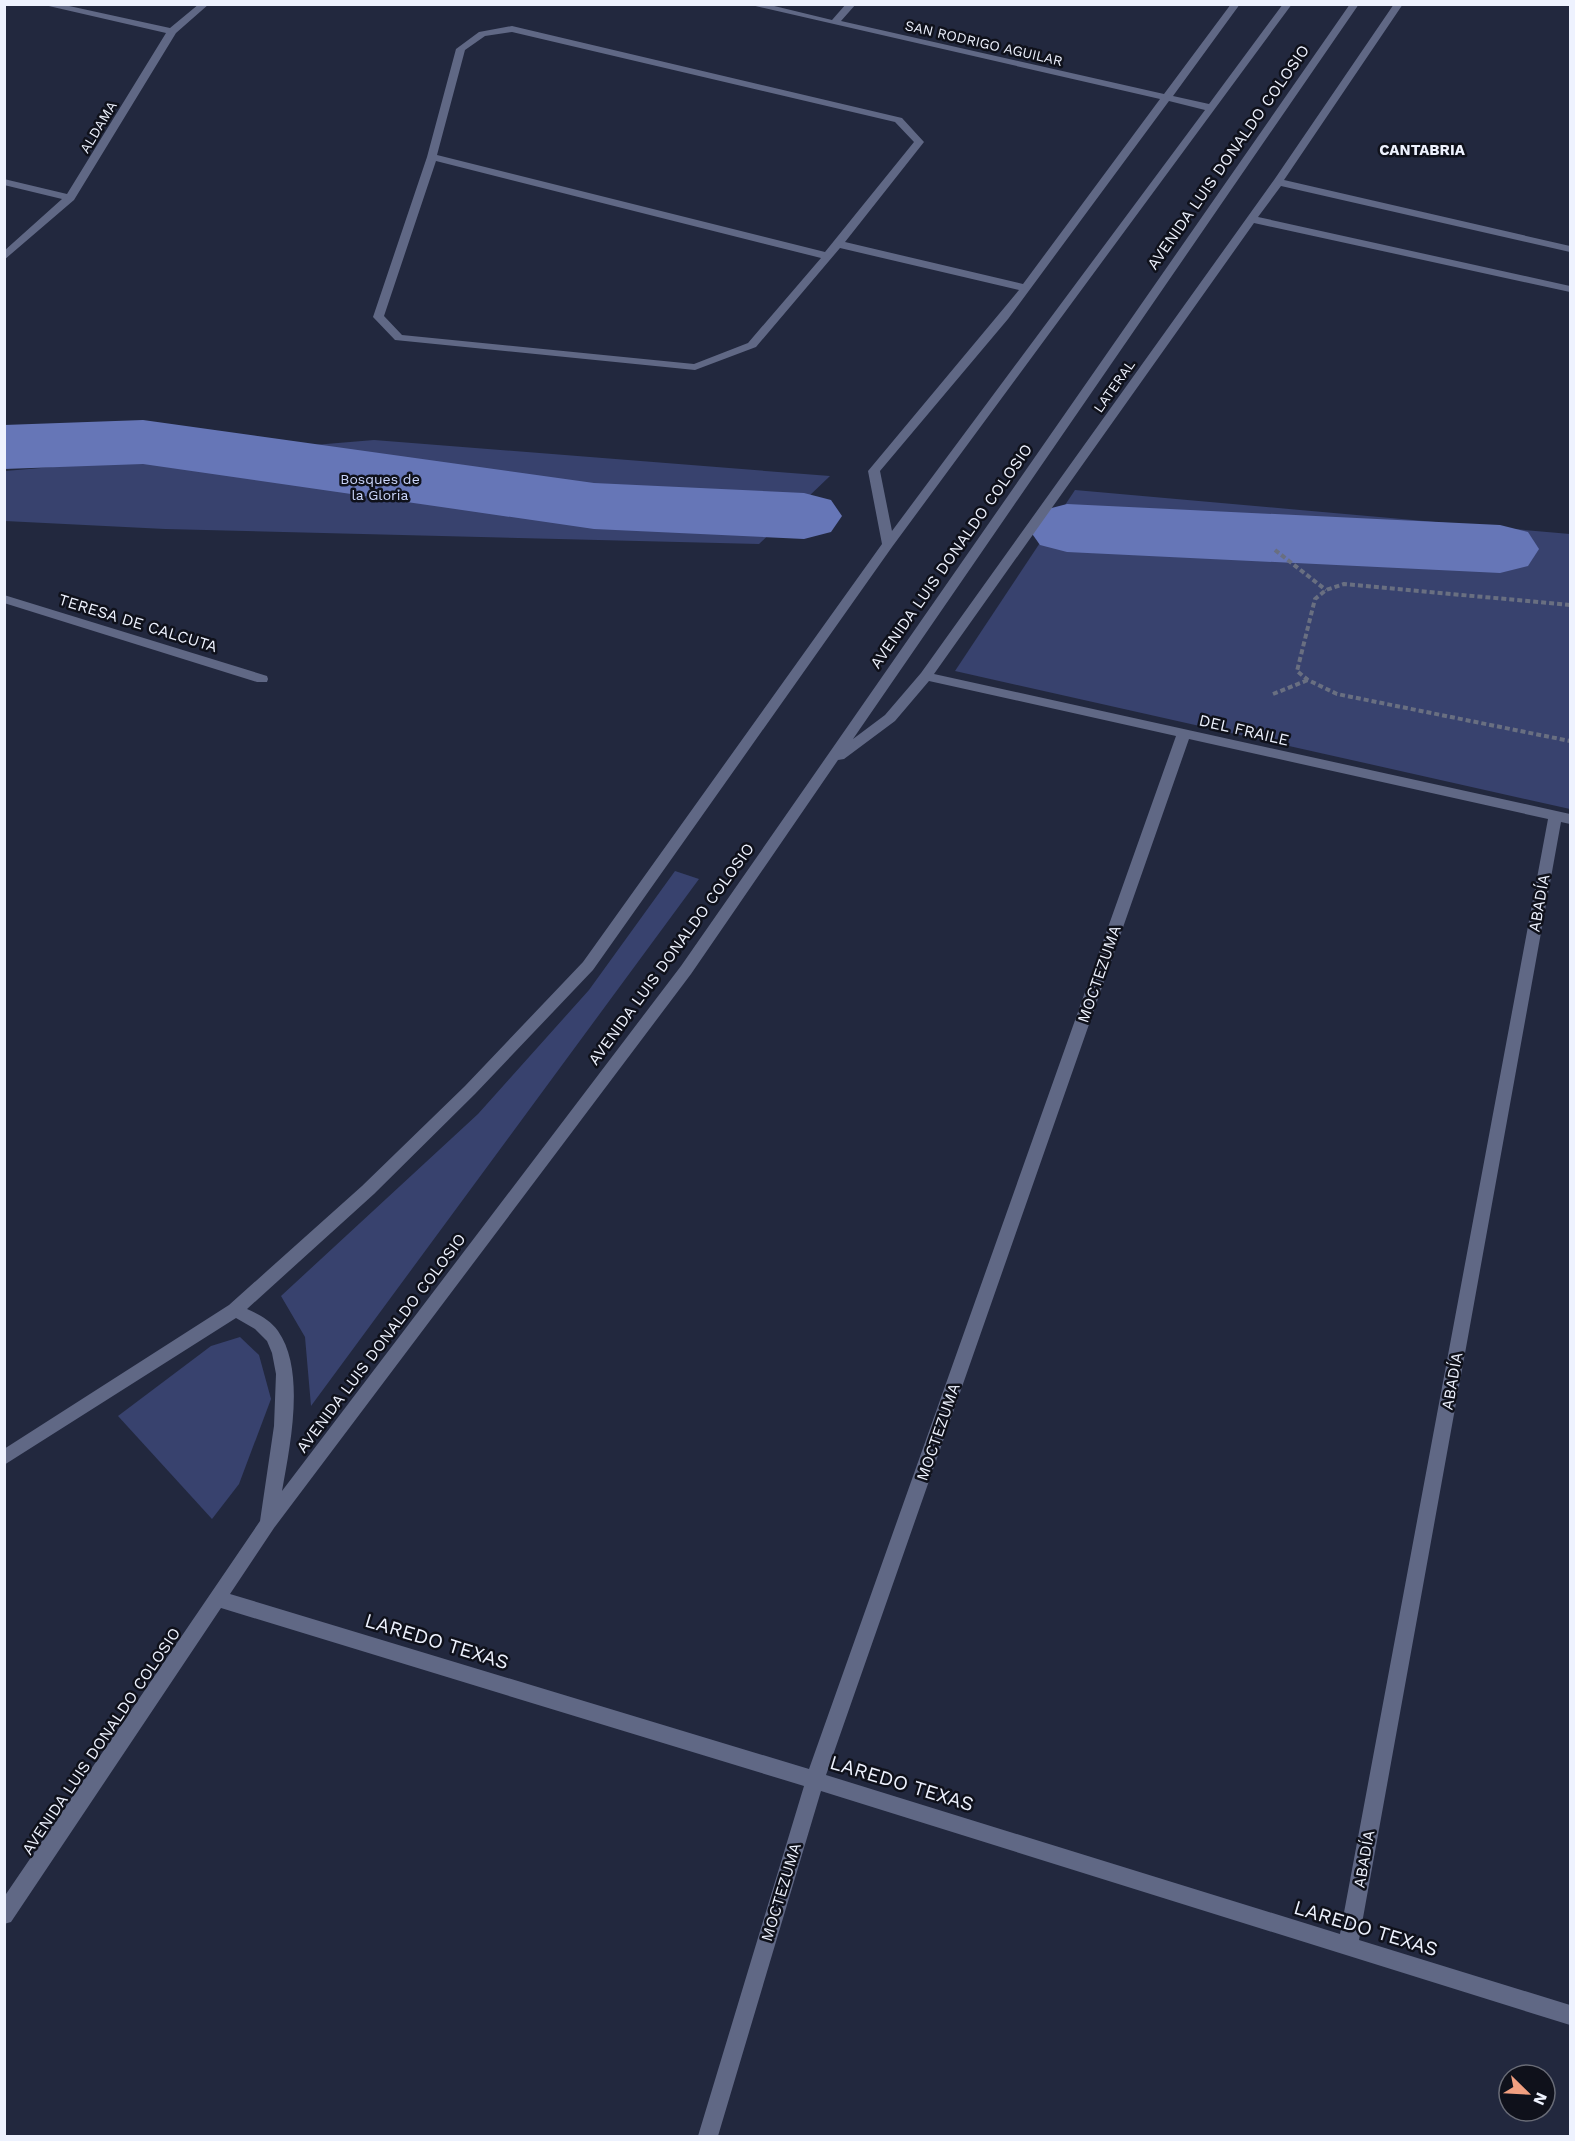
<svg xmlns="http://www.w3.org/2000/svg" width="1575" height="2141" font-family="'Work Sans',sans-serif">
  <rect width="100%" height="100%" fill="#22283e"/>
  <g fill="#38426e">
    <polygon points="374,440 830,476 759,544 165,529 5,521 5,471"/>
    <polygon points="1075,490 1570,534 1570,809 955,671"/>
    <polygon points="675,871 699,879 311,1406 305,1337 281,1296 478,1114 589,990"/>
    <polygon points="240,1337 259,1355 271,1399 239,1484 212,1519 118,1416 211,1346"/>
  </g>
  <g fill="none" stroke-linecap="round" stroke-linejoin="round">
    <g fill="#6676b7" fill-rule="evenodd">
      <polygon points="143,420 594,483 804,493 831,500 842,516 831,532 804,539 594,529 143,464 4,469 4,425"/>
      <polygon points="1067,504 1500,525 1528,532 1539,549 1528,566 1500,573 1067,552 1040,545 1028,528 1040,511"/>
    </g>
    <g stroke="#696f81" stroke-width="4" stroke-dasharray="5 3" stroke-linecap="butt">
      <polyline points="1275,550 1326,590"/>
      <polyline points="1570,605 1344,584 1326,590 1315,599 1297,671 1308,680 1337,694 1570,741"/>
      <polyline points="1273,694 1308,680"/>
    </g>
    <g fill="#606885" fill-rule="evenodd">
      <polygon points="40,4 60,4 170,28 199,4 209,4 176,33 74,200 4,260 4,251 62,199 4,185 4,179 67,194 166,33"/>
      <path d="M747,4H766L832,20L846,4H856L841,21L1164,94L1231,4H1240L1173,96L1209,104L1283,4H1292L892,547L593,970L475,1094L374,1194L247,1309C258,1314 270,1320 278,1331C306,1371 290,1446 282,1491L681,966L1350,4H1359L853,739L885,715L921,673L1274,180L1394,4H1403L1284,180L1570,246V252L1281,186L1258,217L1570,286V292L1254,223L934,674L1570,814V824L1561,822L1359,1940L1570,2005V2025L821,1791L718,2136H698L804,1786L221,1608L11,1922L4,1924V1897L260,1521L274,1426L276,1374L272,1353L267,1341L255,1329L236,1318L4,1465V1449L229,1305L362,1186L465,1086L583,962L882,544L868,471L1019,290L840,248L756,347L695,370L395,340L373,317L427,157L456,49L479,32L512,26L902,118L924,142L845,242L1023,284L1160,99ZM512,32L895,122L914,142L825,252L437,155L465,50L485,36ZM1169,101L1205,110L892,531L880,471L1008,319ZM436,161L821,258L748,343L694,364L402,335L384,316ZM929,681L1176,736L809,1769L230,1594L274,1528L691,974L838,760L844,759L895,721ZM1189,739L1548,819L1340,1934L826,1775Z"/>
      <polygon points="4,595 267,676 268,679 267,682 257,682 4,603"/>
    </g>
  </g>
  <g text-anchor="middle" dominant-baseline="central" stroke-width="5" stroke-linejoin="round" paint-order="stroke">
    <g font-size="14" fill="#eef2fe" stroke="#0f111b">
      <text transform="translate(984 43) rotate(13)">SAN RODRIGO AGUILAR</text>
      <text transform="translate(98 127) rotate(-59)">ALDAMA</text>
      <text transform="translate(1114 386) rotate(-55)">LATERAL</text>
    </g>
    <g font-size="14" fill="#cbd6fb" stroke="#0f111b">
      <text x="380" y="479">Bosques de<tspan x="380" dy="16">la Gloria</tspan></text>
    </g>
    <g font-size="15" font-weight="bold" fill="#eef2fe" stroke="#0f111b">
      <text x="1422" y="150">CANTABRIA</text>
    </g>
    <g font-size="16" fill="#eef2fe" stroke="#0f111b">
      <text transform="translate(1228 157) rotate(-55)">AVENIDA LUIS DONALDO COLOSIO</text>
      <text transform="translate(951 556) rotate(-55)">AVENIDA LUIS DONALDO COLOSIO</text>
      <text transform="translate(138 623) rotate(17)">TERESA DE CALCUTA</text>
      <text transform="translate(1244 730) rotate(13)">DEL FRAILE</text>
      <text transform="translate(1539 903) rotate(-80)">ABADÍA</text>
      <text transform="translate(671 954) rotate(-54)">AVENIDA LUIS DONALDO COLOSIO</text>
      <text transform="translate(1099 974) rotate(-71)">MOCTEZUMA</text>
      <text transform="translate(381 1343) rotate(-53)">AVENIDA LUIS DONALDO COLOSIO</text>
      <text transform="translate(1452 1381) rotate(-80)">ABADÍA</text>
      <text transform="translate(938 1432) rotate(-71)">MOCTEZUMA</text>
      <text transform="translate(101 1741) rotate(-56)">AVENIDA LUIS DONALDO COLOSIO</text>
      <text transform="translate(1364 1859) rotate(-80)">ABADÍA</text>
      <text transform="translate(781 1892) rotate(-73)">MOCTEZUMA</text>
    </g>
    <g font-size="20" fill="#eef2fe" stroke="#0f111b">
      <text transform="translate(437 1641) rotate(17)">LAREDO TEXAS</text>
      <text transform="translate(902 1783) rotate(17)">LAREDO TEXAS</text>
      <text transform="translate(1366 1928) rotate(17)">LAREDO TEXAS</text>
    </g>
  </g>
  <rect width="1575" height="2141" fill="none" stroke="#eef2fe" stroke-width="12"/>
  <g transform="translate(1527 2093) rotate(114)"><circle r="28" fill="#0f111b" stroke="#686b76" stroke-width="1.5"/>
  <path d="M0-4.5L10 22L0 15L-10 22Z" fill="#f2a081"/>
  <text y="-9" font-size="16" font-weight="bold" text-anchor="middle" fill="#eef2fe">N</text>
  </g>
</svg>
